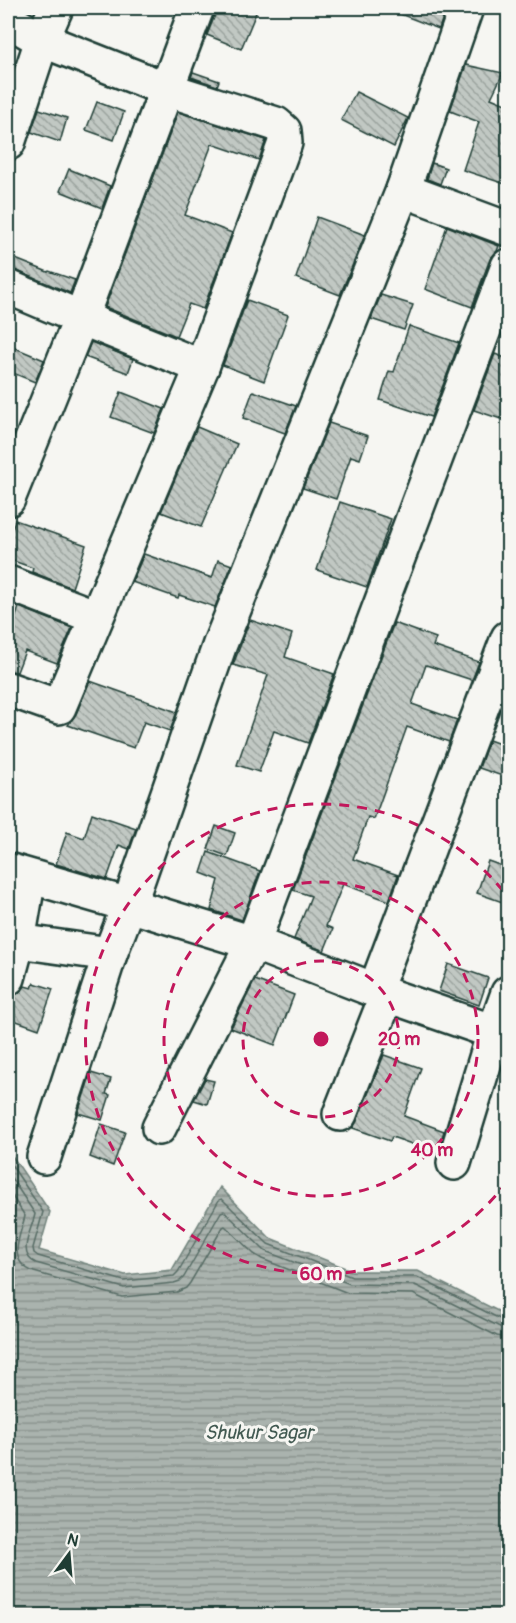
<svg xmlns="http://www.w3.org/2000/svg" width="516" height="1623" font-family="Pangolin,sans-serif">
  <defs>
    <pattern id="water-rules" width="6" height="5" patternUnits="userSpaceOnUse" patternTransform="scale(1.5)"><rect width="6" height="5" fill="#aab3ae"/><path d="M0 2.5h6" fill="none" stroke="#8a938e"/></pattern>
    <pattern id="building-back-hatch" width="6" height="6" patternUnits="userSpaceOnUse" patternTransform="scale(1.5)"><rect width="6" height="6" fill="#c1c8c3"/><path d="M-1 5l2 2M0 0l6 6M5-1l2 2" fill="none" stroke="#9ca49f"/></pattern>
  </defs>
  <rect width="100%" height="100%" fill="#f6f6f2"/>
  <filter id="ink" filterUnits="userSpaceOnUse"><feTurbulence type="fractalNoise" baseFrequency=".0167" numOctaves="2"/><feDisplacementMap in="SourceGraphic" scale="12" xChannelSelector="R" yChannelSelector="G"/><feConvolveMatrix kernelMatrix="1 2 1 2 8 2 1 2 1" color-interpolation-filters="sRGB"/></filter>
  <g filter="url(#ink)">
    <polygon fill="url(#water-rules)" stroke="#72847d" stroke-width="1.5" points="8,1152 11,1154 50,1212 39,1250 125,1275 172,1270 220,1187 270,1238 353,1271 418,1271 508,1316 508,1615 8,1615"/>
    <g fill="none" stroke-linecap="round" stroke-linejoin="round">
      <g stroke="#576c65" stroke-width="1.5">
        <polyline points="8,1160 43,1212 33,1248 34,1253 38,1256 124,1281 174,1276 178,1272 219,1200 222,1199 268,1244 352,1277 417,1277 504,1321 508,1321"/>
        <path d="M8,1173L35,1214C32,1230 16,1254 36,1263L124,1288L174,1283L180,1281L184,1277L221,1212L224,1211L265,1251L350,1284L415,1285L500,1327L508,1329"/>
        <path d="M8,1190L25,1216C20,1237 6,1261 34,1272L122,1297L177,1292L186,1288L190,1283L223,1227L225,1226L254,1254L262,1259L348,1293L413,1294L497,1336L508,1338"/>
      </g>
    </g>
    <g fill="url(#building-back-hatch)" stroke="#1f3d34" stroke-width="1.5">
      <polygon points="215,8 258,8 241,49 207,35 215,15"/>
      <polygon points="388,8 446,8 439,29 387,9"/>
      <polygon points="466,65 503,73 491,98 508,105 508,185 463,170 479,122 450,111"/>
      <polygon points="193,72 219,81 217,86 191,77"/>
      <polygon points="356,92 408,118 394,147 341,120"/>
      <polygon points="97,102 124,112 114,140 86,130"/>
      <polygon points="39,109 67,118 60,142 31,132"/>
      <polygon points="178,112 266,140 259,160 212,144 185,215 232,233 203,309 189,304 176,336 105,307"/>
      <polygon points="432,163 446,168 440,184 427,179"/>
      <polygon points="69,169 110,186 102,208 60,191"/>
      <polygon points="317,217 365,235 340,295 296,278"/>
      <polygon points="447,226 499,246 497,251 490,259 472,307 425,289"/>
      <polygon points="8,256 48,272 49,271 75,280 70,293 15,270 8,269"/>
      <polygon points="381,295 413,305 404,330 371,319"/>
      <polygon points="247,300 288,315 264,381 223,365"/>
      <polygon points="409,326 459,343 431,417 380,400 389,371 394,372"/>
      <polygon points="91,342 133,359 128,373 85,357"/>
      <polygon points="8,345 44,360 35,382 8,371"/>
      <polygon points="495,354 508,359 508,407 504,420 474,410"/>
      <polygon points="253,391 296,406 285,433 243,418"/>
      <polygon points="121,392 164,409 154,433 111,417"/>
      <polygon points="329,423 368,436 360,459 351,456 336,499 303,488"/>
      <polygon points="197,427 237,444 201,527 161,512"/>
      <polygon points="340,502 391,519 367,587 317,570"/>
      <polygon points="15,520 86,545 72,588 32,572 33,568 8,559 8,542"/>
      <polygon points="144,554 212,578 218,560 232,565 215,607 179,595 178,598 132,582"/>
      <polygon points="19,607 72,628 57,663 25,651 17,672 8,671 8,641"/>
      <polygon points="250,620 292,634 285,657 334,674 308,743 274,731 259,772 237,765 268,675 233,665"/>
      <polygon points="394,623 436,638 433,646 479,662 472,680 426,665 412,704 457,720 449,742 407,727 374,819 368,817 353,859 398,875 389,901 343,884 326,926 333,929 324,951 294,939 311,896 293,890"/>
      <polygon points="90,681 177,712 170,731 144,722 134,748 68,725 76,714"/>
      <polygon points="489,740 508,747 508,778 479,768"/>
      <polygon points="92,813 136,828 129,849 119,845 107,879 56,864 67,832 84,838"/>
      <polygon points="216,826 235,833 227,856 208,849"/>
      <polygon points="208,852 260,871 242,920 211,910 219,880 201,873"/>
      <polygon points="488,861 508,868 508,904 477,893"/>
      <polygon points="448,964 488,978 479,1005 439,991"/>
      <polygon points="255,980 294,995 275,1045 231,1028"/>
      <polygon points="34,983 53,989 39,1029 8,1018 9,996 13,996 21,992 25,986 32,988"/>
      <polygon points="384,1055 421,1068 404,1116 444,1131 437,1153 392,1137 390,1141 353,1128 357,1121"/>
      <polygon points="91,1073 111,1079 106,1094 110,1095 102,1120 78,1113"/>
      <polygon points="205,1079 214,1081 207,1104 194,1100"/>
      <polygon points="101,1124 125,1132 113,1166 90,1157"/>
    </g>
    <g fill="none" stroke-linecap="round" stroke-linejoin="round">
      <defs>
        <g id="minor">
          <polyline points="8,20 42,40 166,89 276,124 284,131 285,143 202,367"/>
          <polyline points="8,143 42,40 56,8"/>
          <polyline points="403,190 508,229"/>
          <polyline points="8,287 81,318 202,367 59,707 8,689"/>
          <polyline points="8,499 81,318 197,8"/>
          <polyline points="8,583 96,617"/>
          <polyline points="8,870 129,905 253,943 387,995 494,1032 508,1035"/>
          <polyline points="8,938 18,941 110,954"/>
          <polyline points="8,978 18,941 29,877"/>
          <polyline points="375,990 508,638"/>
          <polyline points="340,1114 387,995"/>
          <polyline points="159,1128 253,943 508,266"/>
          <polyline points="44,1157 110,954 129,905 220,644 403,190 466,8"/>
          <polyline points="454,1163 494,1032 508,993"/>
        </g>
      </defs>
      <use href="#minor" stroke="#1f3d34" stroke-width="38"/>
      <use href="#minor" stroke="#f6f6f2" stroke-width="33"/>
    </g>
  </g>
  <g fill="none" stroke="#c2185b" stroke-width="3" stroke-dasharray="10 8">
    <circle cx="321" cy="1039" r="78"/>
    <circle cx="321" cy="1039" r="157"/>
    <path d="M507 1182A235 235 0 1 1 507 896"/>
  </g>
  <g text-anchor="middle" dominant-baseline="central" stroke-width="6" stroke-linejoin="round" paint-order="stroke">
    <g font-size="20" font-style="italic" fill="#425a52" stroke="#f6f6f2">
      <text x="259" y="1432">Shukur Sagar</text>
    </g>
  </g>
  <circle cx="321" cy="1039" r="9" fill="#c2185b" stroke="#f6f6f2" stroke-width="3"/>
  <g font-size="18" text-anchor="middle" font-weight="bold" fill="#c2185b" stroke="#f6f6f2" stroke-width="6" stroke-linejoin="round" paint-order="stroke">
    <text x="399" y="1045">20 m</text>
    <text x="432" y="1156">40 m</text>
    <text x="321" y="1280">60 m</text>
  </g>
  <rect width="516" height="1623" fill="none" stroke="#f6f6f2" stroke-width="30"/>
  <rect x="15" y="15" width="486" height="1593" fill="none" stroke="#1f3d34" stroke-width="2" filter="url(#ink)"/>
  <g transform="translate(69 1554) rotate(16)" stroke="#f6f6f2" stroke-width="4.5" paint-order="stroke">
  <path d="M0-4.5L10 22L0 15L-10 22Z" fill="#1f3d34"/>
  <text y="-9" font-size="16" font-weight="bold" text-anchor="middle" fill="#1f3d34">N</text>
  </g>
</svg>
